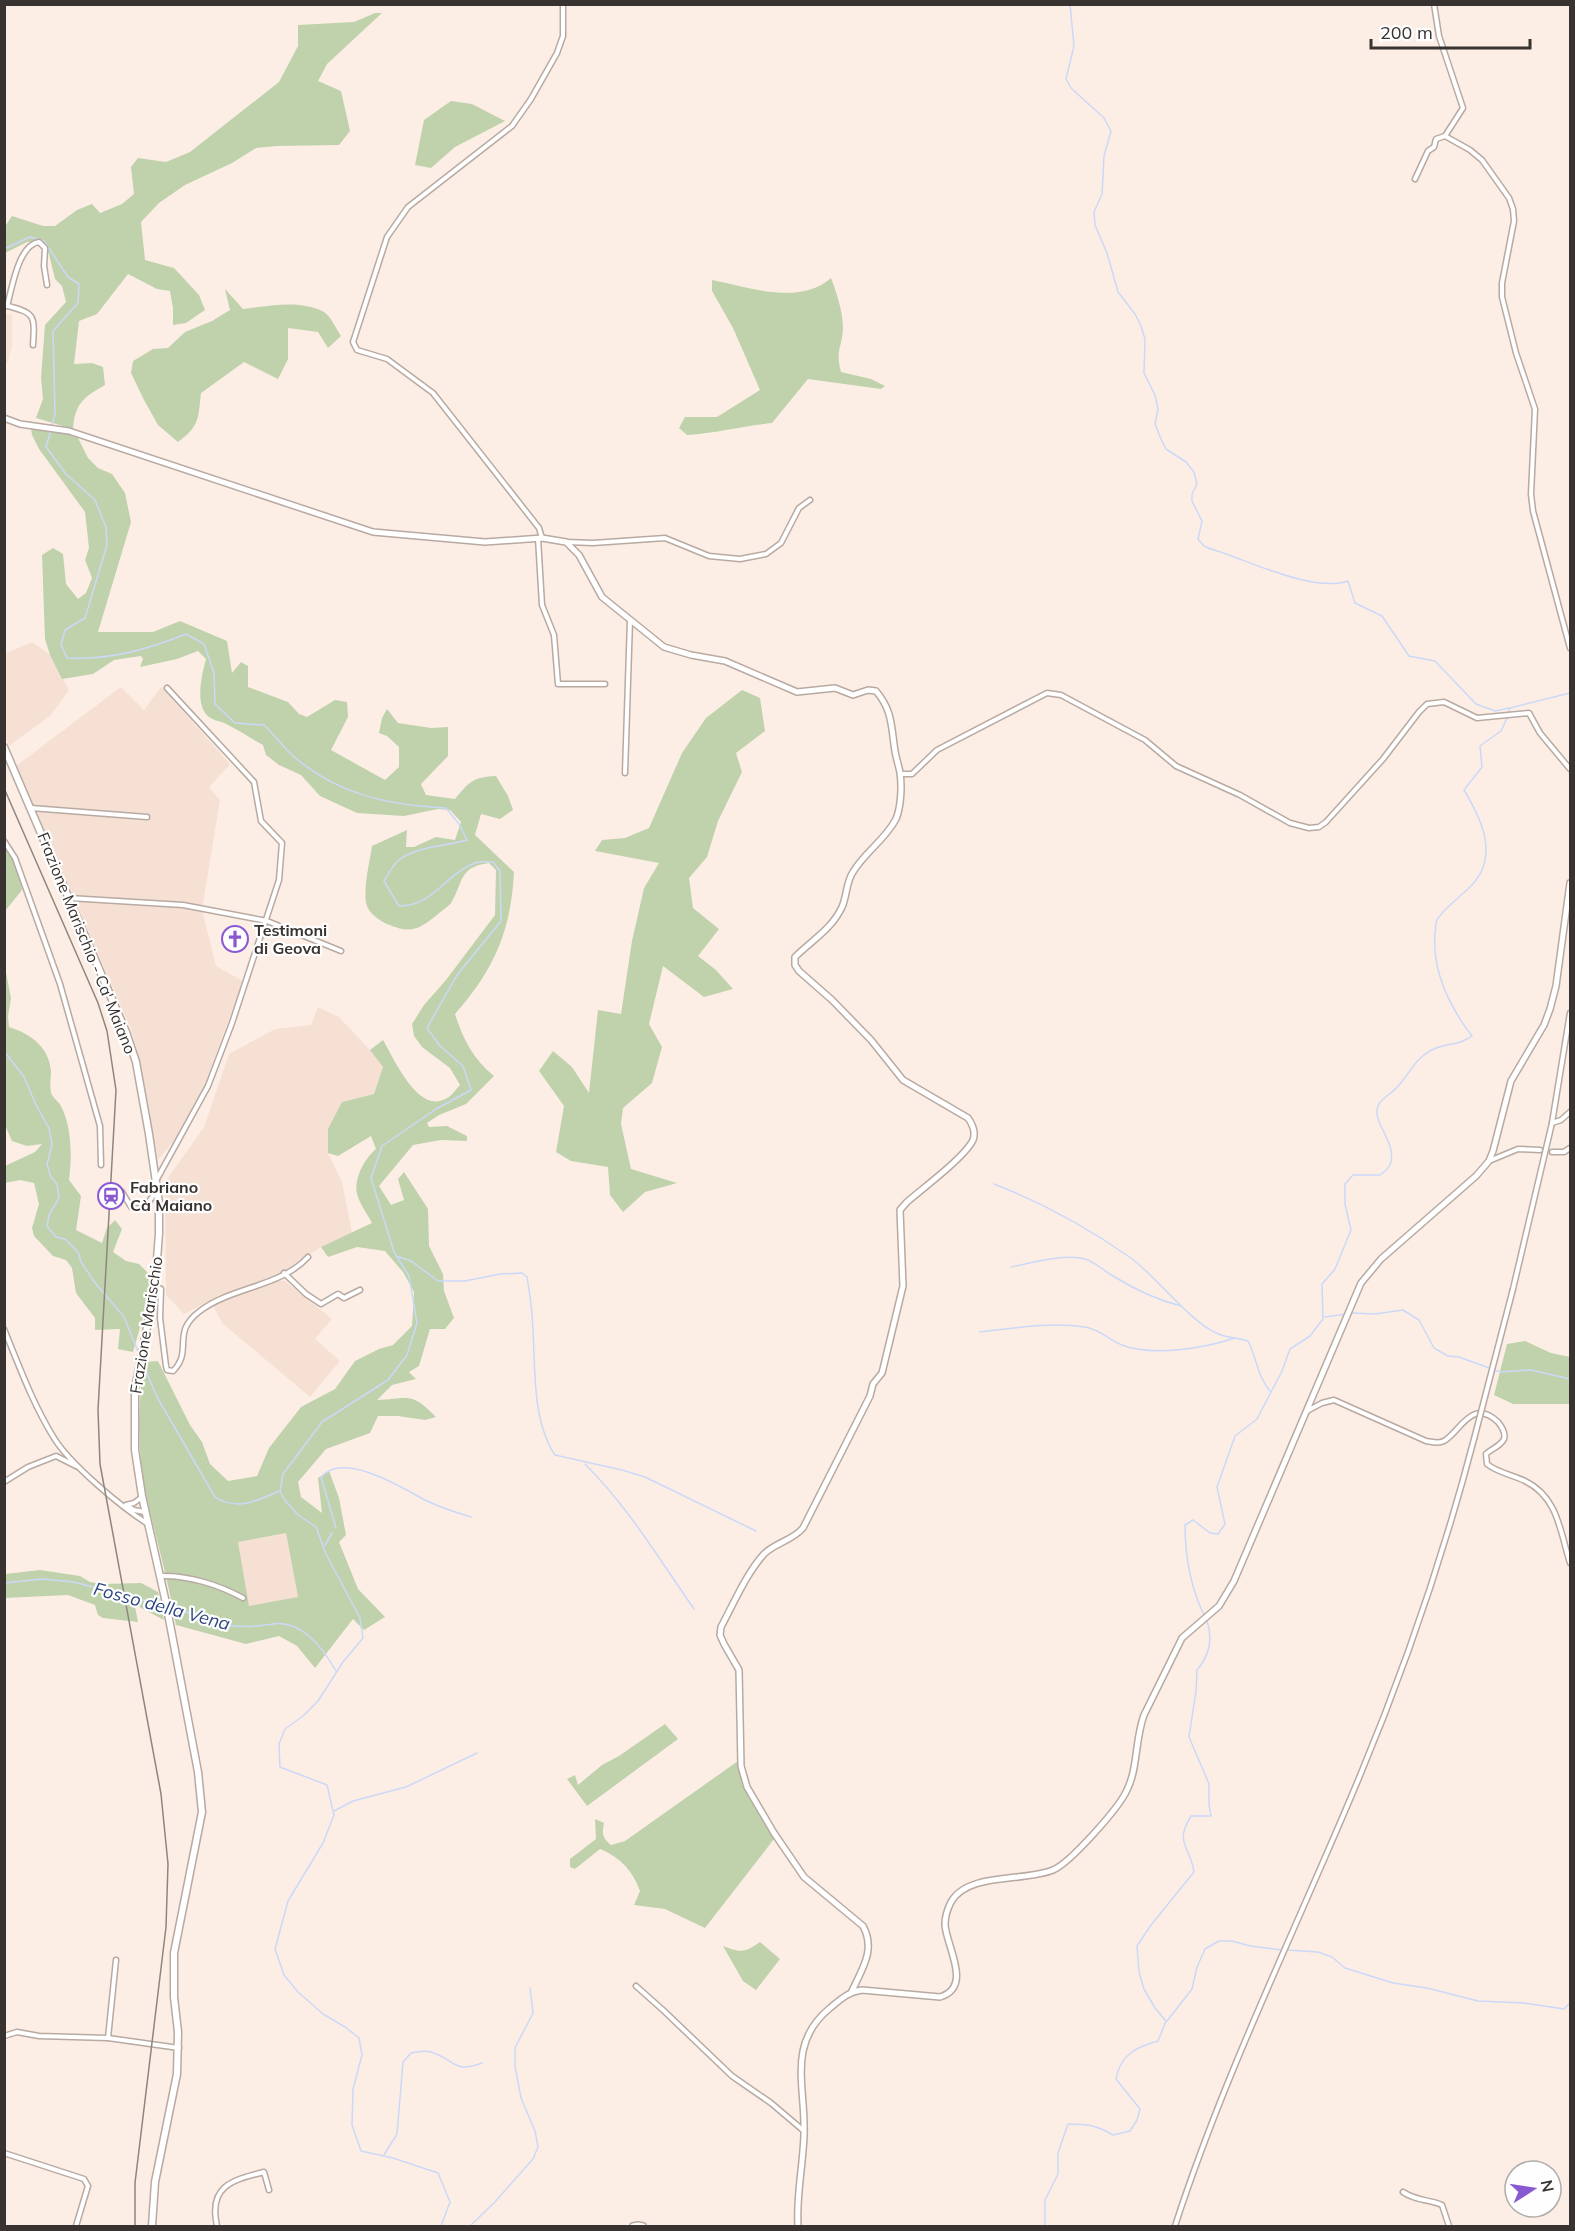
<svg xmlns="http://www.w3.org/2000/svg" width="1575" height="2231" font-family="Mulish,sans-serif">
  <rect width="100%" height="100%" fill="#fdeee5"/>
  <polygon fill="#f7e3d4" points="4,313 12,315 12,345 8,363 5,363"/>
  <g fill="#f6e0d4">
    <polygon points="32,642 50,655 69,690 51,715 9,746 5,734 4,654"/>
    <polygon points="121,687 144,710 161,687 230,764 209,787 220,800 202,910 216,966 243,981 203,1089 177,1137 158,1160 140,1061 131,1029 16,766"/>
    <polygon points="318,1007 339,1017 370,1050 383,1067 374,1094 342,1102 328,1153 342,1182 352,1233 321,1247 283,1272 211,1300 184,1314 166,1295 165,1182 204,1127 229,1054 275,1029 311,1025"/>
    <polygon points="272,1280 285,1281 332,1319 315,1339 340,1361 310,1397 223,1324 213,1306"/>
    <polygon points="286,1533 298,1597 249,1607 238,1542"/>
  </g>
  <g fill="#bfd2ac" fill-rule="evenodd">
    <path d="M375,13H382L327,64L318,81L341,91L350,131L339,145L277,146L256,148L232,163L185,185L159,203L141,222L145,260L174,268L199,295L205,310L186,323L173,325V308L170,291L157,289L128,274L97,314L79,321L74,364L92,363L103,367L105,385C84,397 75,403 73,429L36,418L43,399L41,378L45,325L66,302L62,286L55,279L49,254L41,241L27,242L5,253L4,228L12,216L43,226H55L77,210L92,204L100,213L122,204L134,194L131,167L138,158L166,162L190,152L279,82L298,46V25L354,22Z"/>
    <polygon points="451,101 472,104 505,121 455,147 431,168 415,165 424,120"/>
    <path d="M831,278C837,294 843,312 843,329C842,348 835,350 841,372L871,379L885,386L881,389L808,379L772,423C744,426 716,433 687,435L679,428L685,417H717L760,390L733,328L712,291V280C748,287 800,306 831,278Z"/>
    <path d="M225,289L243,309C268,306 301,299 324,312C331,316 336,329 341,336L328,348L318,332L288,328V359L278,379L244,362L201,393C198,418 200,426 178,442L158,425L144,400L131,373L133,361L153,349L168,348L185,332L212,321L230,310Z"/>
    <path d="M31,428L64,433L78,438L88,458L98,468L112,474L125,493L131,522L98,632H153L180,621L227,641L232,673L241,662L248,666V687L288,702L299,714L307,717L335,700L347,702L348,717L331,750L385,780L399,767V747L387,736L379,733L382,718L387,709L398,723L431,728L448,727V756L421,784L426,795L455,799C469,782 473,777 496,776L508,796L513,810L500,819L481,814L475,835L514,872C511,931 494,970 455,1014C463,1039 473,1059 494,1076L466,1104L439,1115L427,1123L429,1127L447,1126L467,1136V1141L441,1140L413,1145L379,1186L391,1205L404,1200L398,1179L404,1172L428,1209L429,1246L443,1274L444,1291L454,1318L445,1329H430L419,1366L409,1372L416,1379L392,1385L377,1400C409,1399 411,1391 436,1417L425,1420L398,1416H378L370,1433L326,1449L298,1482L301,1497L322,1513L318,1478L329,1471L339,1498L346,1535L339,1542L358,1589L385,1617L364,1630L353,1619L315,1668L297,1646L279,1636L246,1644L176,1625C168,1579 155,1535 145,1490C137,1449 138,1403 144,1362L158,1361L190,1425L202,1442L210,1464L228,1481L257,1476L269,1448L301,1407L335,1389L355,1361L379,1349L393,1345L412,1326L414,1292L403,1272L385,1251L357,1247L328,1257L321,1247L372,1223C368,1215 361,1206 358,1197C352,1181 364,1159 376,1149L371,1136L338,1156L328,1153V1129L342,1102L374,1094L383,1067L370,1050L383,1040C394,1058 418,1116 447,1098C452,1096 456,1089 460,1085L450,1068L422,1047L414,1036L412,1024L424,1005L446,980L495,915L496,870L489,863C458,867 464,882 451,903C448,907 441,911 437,915C418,930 411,934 387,924C379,920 370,914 367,906C362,892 370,861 372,846L407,830L406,847H414L436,837L455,840L461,822L450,810L438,809L404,816L357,813L320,796L301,775L279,765L266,755L263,745C251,739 239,730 226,724C221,721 214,721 209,717C194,706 202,674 206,659L198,651L177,659L140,667L143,659L141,656L114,660L93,674L62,679L50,655L45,639L42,555L53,548L63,554L66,584L78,599L86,593L92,578L85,560L89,548L85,512L39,449L32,435ZM286,1533L298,1597L249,1606L238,1542Z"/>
    <polygon points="742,690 760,698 765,731 736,753 742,772 718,821 707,857 689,878 693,908 719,929 698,956 716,970 733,989 704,997 663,966 649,1024 662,1047 652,1083 623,1108 621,1124 631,1169 677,1183 645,1192 623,1212 610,1195 608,1167 571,1161 556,1152 564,1106 539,1071 553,1051 572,1067 589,1093 598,1010 621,1014 632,941 644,888 659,863 595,851 602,840 625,838 649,828 682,753 706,718"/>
    <path d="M4,844C14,857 20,874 22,890L5,911Z"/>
    <path d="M5,967L11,998L8,1016L9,1027C31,1034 49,1047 51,1071C51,1078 49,1089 52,1095C54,1099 59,1102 61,1106C72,1128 72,1156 69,1180L81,1196L76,1230L102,1243L107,1228L115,1220L122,1229L113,1252L126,1261L139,1264L150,1275C149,1302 140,1327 133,1352L118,1349L120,1329L95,1330V1318L76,1293L72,1268L66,1260L53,1256L34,1236L32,1228L39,1204L34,1183L20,1180L5,1183V1166L35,1152L42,1144L27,1146L12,1141L5,1125Z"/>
    <polygon points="1525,1341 1551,1353 1570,1357 1570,1404 1513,1404 1494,1395 1507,1344"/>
    <polygon points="40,1570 80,1576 90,1582 102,1584 141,1583 158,1592 164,1620 141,1608 134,1601 138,1622 103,1618 98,1615 95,1605 68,1595 5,1598 5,1574"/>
    <polygon points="665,1724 678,1739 587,1806 567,1779 575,1775 578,1785 602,1765 619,1756"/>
    <path d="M738,1761L742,1784L774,1839L705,1928L665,1909L634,1905L640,1891C633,1871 620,1857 600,1849L575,1869L570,1867V1859L596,1839L595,1819L604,1823C602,1833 602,1838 611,1845L625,1841Z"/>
    <path d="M760,1942L780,1959L756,1990L743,1981L723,1946C741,1953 744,1953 760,1942Z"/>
  </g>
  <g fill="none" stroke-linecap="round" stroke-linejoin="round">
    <g stroke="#cbd9f8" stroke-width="1.5">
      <path d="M1070,4L1074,46L1066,79L1071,88L1104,118L1111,131L1104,156L1102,194L1094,212L1095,225L1107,253L1118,292L1135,314L1141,326L1145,339L1144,373L1155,395L1158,409L1155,424L1161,439L1166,449L1186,462L1194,472L1197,484L1192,494V501L1202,521L1198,539L1204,546C1212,550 1219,551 1226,554C1257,565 1317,592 1348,581L1355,603L1382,616L1409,656L1435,661L1476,704L1495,711L1509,708"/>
      <polyline points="4,249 30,237 44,241 68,277 79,284 78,303 53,331 55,414 52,425"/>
      <path d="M51,430L46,447L66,474L95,500L106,527L107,545L85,618L65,630L61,645L67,658C110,660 146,650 186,634L204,644L214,673L215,704L235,723L264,725C274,734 282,746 292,755C337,795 389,805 446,808L459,824L467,840C447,846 412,847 398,861C392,866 388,875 384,881L399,906C434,906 445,874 475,863C480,861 488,862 493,862L500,871L501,921L457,975L427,1028L440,1046L463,1066L471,1090L436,1109L382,1146L371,1178L394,1252L409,1276L417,1323L407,1355L388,1380L322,1422L283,1474L280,1491L284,1499L298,1515L316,1527L326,1554L360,1618L363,1638L343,1662L318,1701L303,1716L285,1729L279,1744L280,1767L327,1785L334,1815L323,1843L288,1901L275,1949L284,1975L298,1992L323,2014L345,2027L359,2038L362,2055L353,2089L352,2125L361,2151L393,2158L438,2173L450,2202L441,2226"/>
      <polyline points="1508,713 1510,708 1570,693"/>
      <polyline points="4,1051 24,1077 36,1105 49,1128 52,1144 47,1165 51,1177 57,1184 59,1198 49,1215 47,1226 56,1237 65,1239 78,1252 81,1262 96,1284 124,1317 139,1354"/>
      <path d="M994,1184C1043,1203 1088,1228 1131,1258C1158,1278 1192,1325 1221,1335C1230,1338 1239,1338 1248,1341C1257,1358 1257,1376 1270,1391"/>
      <path d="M396,1256L411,1261L438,1281H465L500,1274L522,1273L527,1277C529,1289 531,1302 532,1314C536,1358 530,1418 555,1455L622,1470L645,1477L756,1531"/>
      <path d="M1011,1267C1031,1263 1066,1253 1085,1259C1095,1262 1104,1271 1113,1276C1134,1289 1157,1300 1181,1306"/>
      <polyline points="1352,1313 1375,1314 1403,1310 1419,1320 1434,1348 1448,1356 1459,1357 1500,1372 1531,1370 1570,1379"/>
      <polyline points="1325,1317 1347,1314"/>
      <path d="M980,1332C1015,1328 1050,1322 1085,1327C1102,1330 1108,1340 1122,1345C1152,1357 1205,1348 1235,1338"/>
      <path d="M143,1364L157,1397L215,1497C236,1511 258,1501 279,1491"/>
      <path d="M585,1464C629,1508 659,1559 694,1609"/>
      <path d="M336,1528L321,1477C343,1451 401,1487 423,1499C438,1507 455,1512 471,1517"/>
      <polyline points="325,1545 332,1533"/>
      <polyline points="4,1583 42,1579 74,1582 165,1606"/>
      <path d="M170,1607C189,1612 208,1621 227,1625C244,1628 257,1626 273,1624C302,1620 324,1650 336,1671"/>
      <path d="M1205,1617C1191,1589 1185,1556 1185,1525L1193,1520L1210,1533L1218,1534L1225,1524L1217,1487L1235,1436L1257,1419L1282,1371L1290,1349L1310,1336L1323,1319L1322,1284L1335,1269L1351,1230L1345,1204V1184L1353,1175H1380C1383,1173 1388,1169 1390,1165C1399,1143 1369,1121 1379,1104C1383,1097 1394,1092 1399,1085C1409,1074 1416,1058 1430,1051C1445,1042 1457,1047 1472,1036C1450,1008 1432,971 1435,934C1436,930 1435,924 1437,920C1444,908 1460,897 1470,887C1500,857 1482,820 1464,790L1482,767L1480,746L1501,731L1507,718"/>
      <polyline points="334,1811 353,1801 406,1787 477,1753"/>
      <polyline points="1287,1950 1318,1952 1332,1957 1345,1968 1393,1983 1427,1988 1478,2001 1524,2003 1564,2009 1570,2003"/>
      <polyline points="1167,2021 1192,1989 1197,1967 1205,1949 1219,1941 1232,1941 1250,1946 1282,1950"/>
      <path d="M384,2155L397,2134L403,2062L411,2053C418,2052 425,2050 431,2052C456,2060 453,2074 482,2063"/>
      <polyline points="470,2226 494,2203 533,2159 538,2147 535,2131 521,2098 515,2066 515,2048 533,2013 530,1988"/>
      <path d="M1045,2226V2200L1058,2174V2153L1068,2124C1086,2124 1097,2125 1113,2135L1130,2131L1137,2120L1140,2109L1116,2079C1120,2055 1136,2047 1158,2041L1166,2021L1155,2008L1144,1989L1139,1972L1137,1946L1151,1925L1194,1872C1190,1845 1174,1844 1191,1816H1211L1209,1805V1784L1189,1737L1196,1691L1197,1670C1210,1655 1213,1639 1207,1621"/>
    </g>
    <defs>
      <g id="minor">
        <polyline points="1445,136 1470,150 1482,160 1509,198 1513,209 1514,221 1502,283 1502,297 1516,353 1535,409 1531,494 1533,511 1570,648"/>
        <polyline points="1415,179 1428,151 1434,147 1436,139 1445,136 1463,108 1439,36 1434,4"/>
        <path d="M4,305C35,313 35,314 33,345"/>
        <path d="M7,306C12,289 18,245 39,242L45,248L44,266L47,285"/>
        <polyline points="538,538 542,605 554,635 558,684 605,684"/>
        <polyline points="542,538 539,528 433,393 387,359 357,350 353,342 387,237 408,207 512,126 531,99 557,53 563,36 563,4"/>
        <polyline points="566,542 593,543 665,538 709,556 740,559 766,554 781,543 799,508 810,500"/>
        <polyline points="625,773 630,620"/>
        <polyline points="901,774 912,774 937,750 1047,693 1061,695 1145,740 1176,766 1240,795 1290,823 1309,828 1319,827 1326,822 1383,759 1419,712 1427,704 1444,702 1477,718 1529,713 1540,733 1570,769"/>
        <polyline points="31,808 147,817"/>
        <polyline points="4,841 15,858 60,984 100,1126 101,1165"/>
        <polyline points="69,898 183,905 267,921 341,951"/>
        <polyline points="1552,1123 1561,1120 1570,1112"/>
        <polyline points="1552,1152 1564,1152 1570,1148"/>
        <polyline points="1489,1161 1518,1149 1540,1150"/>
        <polyline points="157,1179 208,1086 232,1023 279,880 282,843 261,821 254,782 167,688"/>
        <polyline points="122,1192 131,1207 137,1209 147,1204 157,1191"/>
        <polyline points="284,1273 306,1294 321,1304 338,1294 344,1298 360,1290"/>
        <path d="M155,1286L161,1289L160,1318L166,1366L167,1370L173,1371C194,1350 170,1333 200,1311C231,1287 281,1287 308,1257"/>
        <polyline points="1513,1289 1552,1123 1570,1013"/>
        <path d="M4,1329C19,1366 33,1404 54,1438C70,1464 121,1507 148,1524"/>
        <path d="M1307,1411L1322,1403L1334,1400L1426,1441C1432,1442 1438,1444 1444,1441C1460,1432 1472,1397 1498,1422C1502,1427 1506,1433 1504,1439C1501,1446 1491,1449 1486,1454L1487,1464C1496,1472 1513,1475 1525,1481C1558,1497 1560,1531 1570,1563"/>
        <polyline points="4,1482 28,1467 56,1456 76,1466"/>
        <polyline points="126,1505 134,1503 142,1497"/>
        <polyline points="129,1507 134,1510 145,1512"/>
        <path d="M160,1576C188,1575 219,1585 243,1598"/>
        <polyline points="636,1986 663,2010 732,2076 771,2103 804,2131"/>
        <polyline points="4,2036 17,2032 39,2036 108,2038 179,2048"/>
        <polyline points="108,2038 116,1960"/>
        <polyline points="4,2153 84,2179 88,2186 76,2226"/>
        <path d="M1403,2192C1416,2201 1428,2199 1442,2205L1449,2226"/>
        <path d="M217,2226C208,2186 232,2180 264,2172L269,2190"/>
        <path d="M1175,2226C1225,2072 1297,1927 1359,1778C1405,1668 1444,1554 1474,1439"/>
      </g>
      <g id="tertiary">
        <path d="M4,418L20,424L69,431L373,532L485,542L542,538L566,542L579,555L602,597L664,647L691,655L725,661L797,692L835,688L853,695L868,690L876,691C893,711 891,727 895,751C896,758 899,766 900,773C902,786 901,807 896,819C885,840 865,852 853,872C846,882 847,896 842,907C832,929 811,941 795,957V965L799,971L832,1000L871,1040L903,1080L968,1118C973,1125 976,1132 973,1140C965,1157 923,1188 907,1202L900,1210L903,1286L882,1373L873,1384L870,1396L803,1528C792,1541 776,1542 764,1554C746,1574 734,1603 721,1627L720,1635L724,1644L739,1670L741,1766L747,1787L774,1833L804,1877L863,1926C876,1950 862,1969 852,1991"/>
        <polyline points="633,2226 638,2225 643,2226"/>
        <path d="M798,2226C796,2196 803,2166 804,2135C806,2087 786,2044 830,2008C841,1999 848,1992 862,1990L940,1997C974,1987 945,1944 945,1924C945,1917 948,1908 951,1902C968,1872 1024,1882 1053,1870C1070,1863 1119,1808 1127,1790C1138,1768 1135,1739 1144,1715L1182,1638L1219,1606L1234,1581L1361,1283L1381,1259L1476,1176L1489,1161L1493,1151L1511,1081L1544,1025L1550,1009L1556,986L1570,883"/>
      </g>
      <polyline id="secondary" points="4,747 126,1032 136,1062 149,1134 159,1203 159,1233 155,1286 135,1389 135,1450 142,1496 166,1603 198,1772 202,1812 174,1953 174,1997 178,2032 177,2074 155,2182 152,2226"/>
    </defs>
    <use href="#minor" stroke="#b8aaa2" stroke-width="7"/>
    <use href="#tertiary" stroke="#b8aaa2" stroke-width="8"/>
    <use href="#secondary" stroke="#b8aaa2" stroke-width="9"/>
    <use href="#minor" stroke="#fff" stroke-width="4"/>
    <use href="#tertiary" stroke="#fff" stroke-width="5"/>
    <use href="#secondary" stroke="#fff" stroke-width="6"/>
    <polyline stroke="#8e857f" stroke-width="1.5" points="4,788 98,1003 107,1031 116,1090 98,1410 100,1464 161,1794 168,1864 166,1927 135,2183 135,2226"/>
    <defs>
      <polyline id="minor-bridge" points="1474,1439 1513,1289"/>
    </defs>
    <use href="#minor-bridge" stroke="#b8aaa2" stroke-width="7" stroke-linecap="butt"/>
    <use href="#minor-bridge" stroke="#fff" stroke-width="4"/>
  </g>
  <defs>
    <symbol id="church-ring" viewBox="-11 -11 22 22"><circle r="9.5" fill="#fefefe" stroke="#8959d2" stroke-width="1.5"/><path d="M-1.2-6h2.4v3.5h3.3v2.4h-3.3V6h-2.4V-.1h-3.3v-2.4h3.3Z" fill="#8959d2"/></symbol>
    <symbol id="station-ring" viewBox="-11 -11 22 22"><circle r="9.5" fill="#fefefe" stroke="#8959d2" stroke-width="1.5"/><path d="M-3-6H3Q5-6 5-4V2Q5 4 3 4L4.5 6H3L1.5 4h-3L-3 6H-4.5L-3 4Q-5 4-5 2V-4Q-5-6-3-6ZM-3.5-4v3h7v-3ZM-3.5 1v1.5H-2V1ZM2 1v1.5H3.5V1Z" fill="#8959d2"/></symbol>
  </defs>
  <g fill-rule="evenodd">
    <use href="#church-ring" x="220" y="924" width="30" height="30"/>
    <use href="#station-ring" x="96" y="1181" width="30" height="30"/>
  </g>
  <g text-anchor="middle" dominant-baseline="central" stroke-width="4.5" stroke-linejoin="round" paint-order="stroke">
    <g font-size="16" font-weight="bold" fill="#383330" stroke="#fefefe" text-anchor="start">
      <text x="254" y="930">Testimoni<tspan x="254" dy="18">di Geova</tspan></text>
      <text x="130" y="1187">Fabriano<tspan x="130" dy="18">Cà Maiano</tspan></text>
    </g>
    <g font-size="16" fill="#383330" stroke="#fefefe">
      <text transform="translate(87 943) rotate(68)">Frazione Marischio - Ca' Maiano</text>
      <text transform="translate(146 1325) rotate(-81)">Frazione Marischio</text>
    </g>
    <g font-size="18" font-style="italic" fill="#2c4581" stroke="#fefefe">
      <text transform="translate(162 1606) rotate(15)">Fosso della Vena</text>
    </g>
  </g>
  <rect width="1575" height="2231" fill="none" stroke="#383330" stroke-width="12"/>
  <g transform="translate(1533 2189) rotate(78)"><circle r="28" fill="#fefefe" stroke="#afadac" stroke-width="1.5"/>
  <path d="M0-4.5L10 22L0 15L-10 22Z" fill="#8959d2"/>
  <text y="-9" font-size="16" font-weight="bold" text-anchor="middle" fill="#383330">N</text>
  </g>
  <path d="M1371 39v9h159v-9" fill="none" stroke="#383330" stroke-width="3"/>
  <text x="1380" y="39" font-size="18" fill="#383330" stroke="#fefefe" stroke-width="4.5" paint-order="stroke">200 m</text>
</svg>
